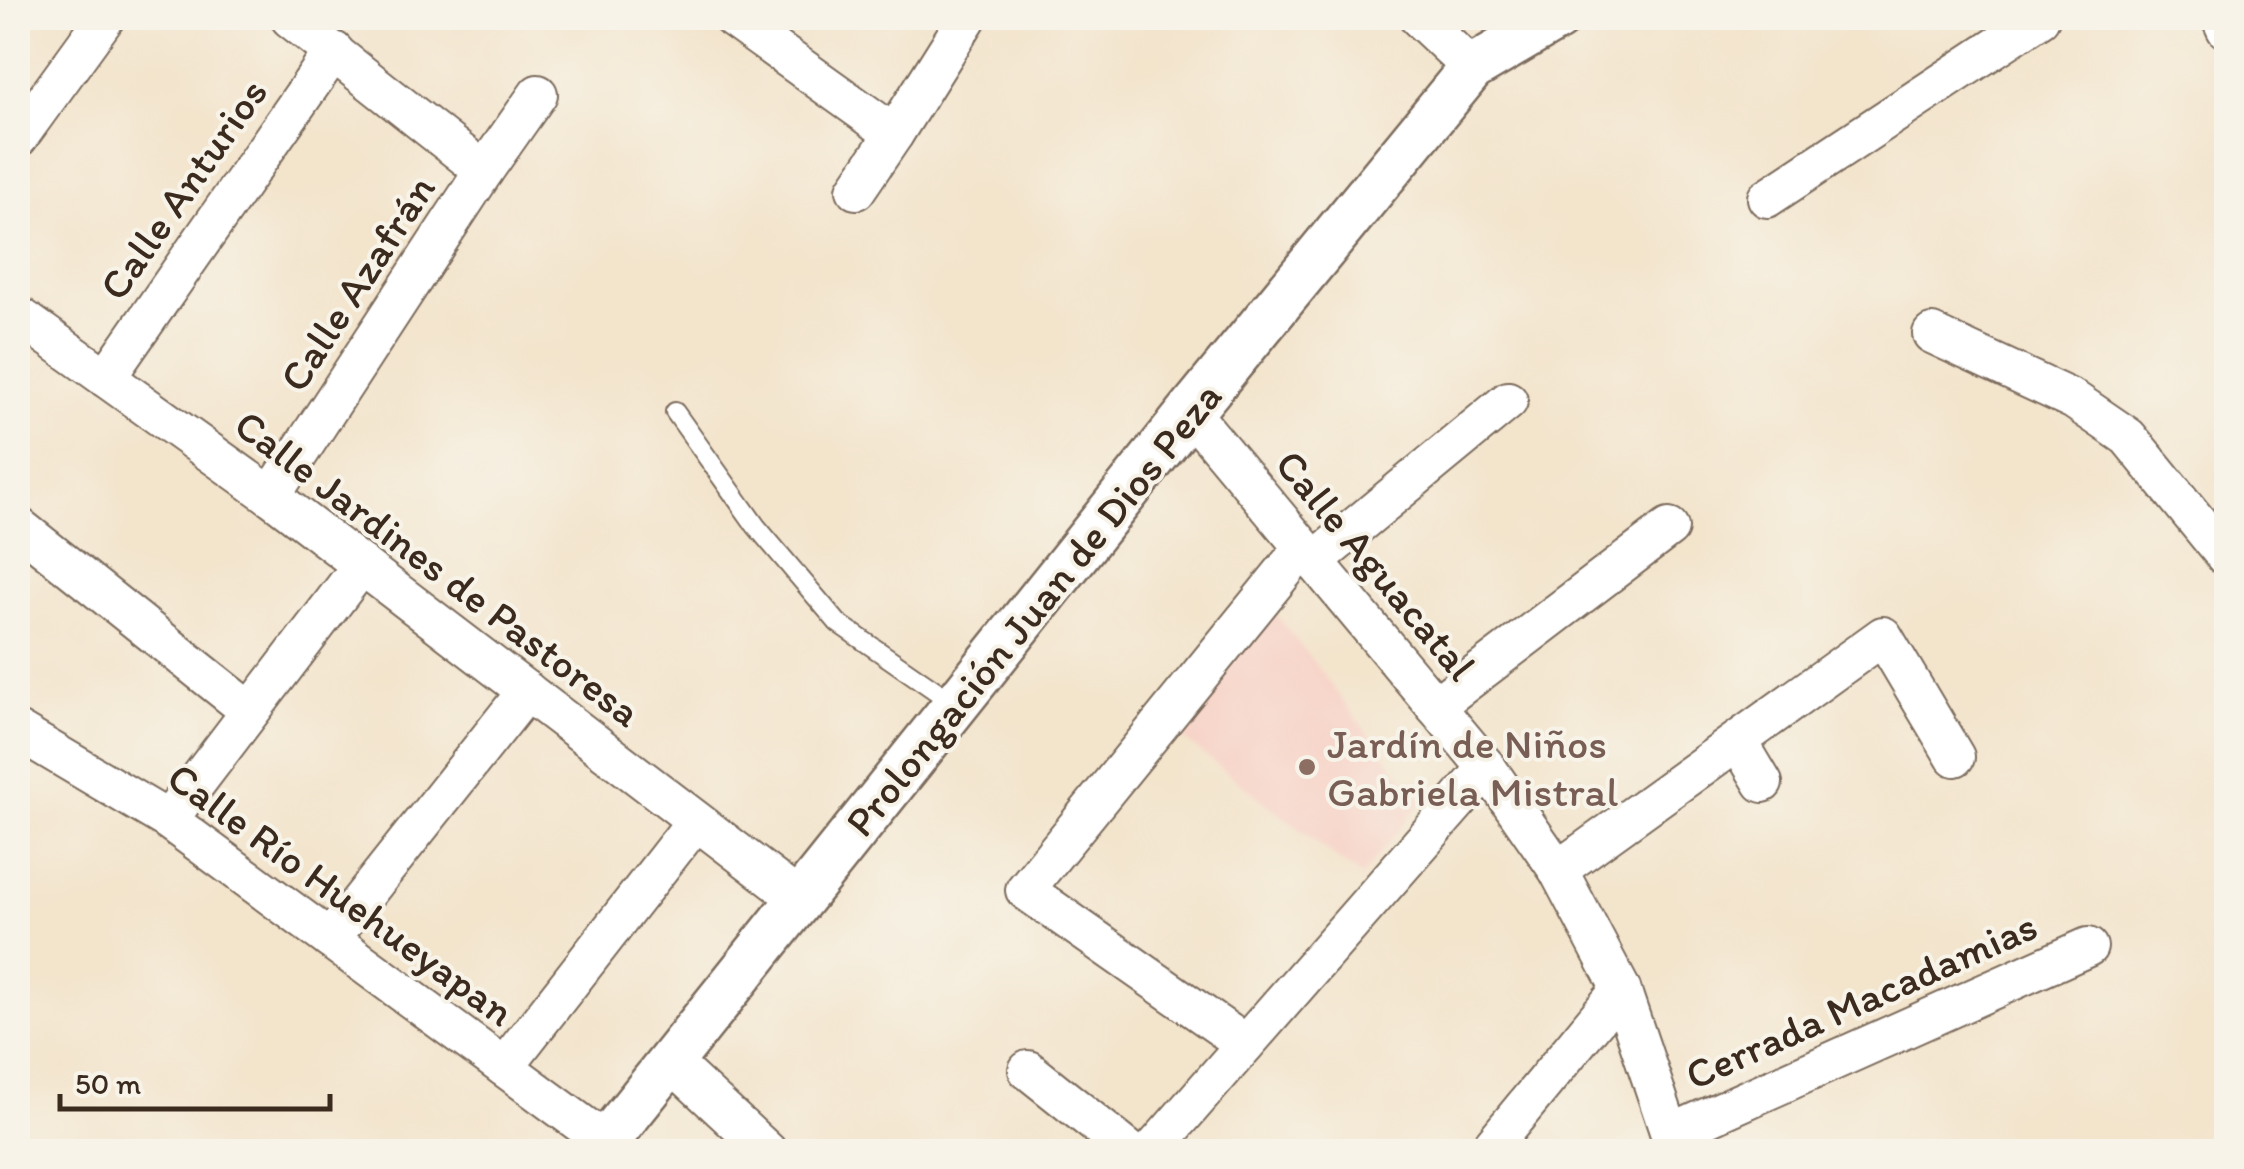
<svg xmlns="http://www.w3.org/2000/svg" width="2244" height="1169" font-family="Itim,sans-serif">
  <rect width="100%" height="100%" fill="#f7f3e8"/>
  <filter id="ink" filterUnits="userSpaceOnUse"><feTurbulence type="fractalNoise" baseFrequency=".01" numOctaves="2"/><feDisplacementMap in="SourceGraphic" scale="20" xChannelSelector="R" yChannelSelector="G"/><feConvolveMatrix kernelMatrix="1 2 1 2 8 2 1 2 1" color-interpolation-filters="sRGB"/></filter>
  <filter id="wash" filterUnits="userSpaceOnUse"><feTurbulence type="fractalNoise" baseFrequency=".0048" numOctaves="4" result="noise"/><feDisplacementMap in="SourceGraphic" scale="40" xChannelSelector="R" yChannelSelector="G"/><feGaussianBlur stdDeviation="2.25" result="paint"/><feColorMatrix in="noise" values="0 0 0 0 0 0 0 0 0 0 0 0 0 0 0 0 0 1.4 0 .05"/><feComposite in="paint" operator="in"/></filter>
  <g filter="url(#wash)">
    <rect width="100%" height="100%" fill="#f3e4cc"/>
    <polygon fill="#f7d1c6" points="1273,610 1421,802 1361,877 1176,733"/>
  </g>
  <g filter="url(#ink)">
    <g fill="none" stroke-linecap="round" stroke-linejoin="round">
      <defs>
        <polyline id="service" points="675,412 756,526 838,623 955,704"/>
        <g id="minor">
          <polyline points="290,18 484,171"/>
          <polyline points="732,18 894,134"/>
          <polyline points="1419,18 1472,68"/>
          <polyline points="2221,18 2226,29"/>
          <polyline points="18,138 105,18"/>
          <polyline points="856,190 894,134 967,18"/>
          <polyline points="1767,198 2040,18"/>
          <polyline points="18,315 271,496 799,899"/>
          <polyline points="1932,334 2074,400 2128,437 2226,557"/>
          <polyline points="106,378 334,51"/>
          <polyline points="1190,412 1487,768 1558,870 1621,989 1676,1152"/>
          <polyline points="271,496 484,171 538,94"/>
          <polyline points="18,526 250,711"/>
          <polyline points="1314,561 1508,401"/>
          <polyline points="1435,706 1669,528"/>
          <polyline points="18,731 168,820 606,1142"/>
          <polyline points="1738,741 1763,783"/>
          <polyline points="168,820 362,565"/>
          <polyline points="1558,870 1883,636 1955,757"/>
          <polyline points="330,939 527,691"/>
          <polyline points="1245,1044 1025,890 1303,548"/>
          <polyline points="670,1061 768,1152"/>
          <polyline points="504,1067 696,821"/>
          <polyline points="1028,1070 1131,1152"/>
          <polyline points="1670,1134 2088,947"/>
          <polyline points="1151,1152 1487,768"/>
          <polyline points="1487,1152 1621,989"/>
        </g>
        <polyline id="tertiary" points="598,1152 1190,412 1472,68 1557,18"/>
      </defs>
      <use href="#service" stroke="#7b6b5b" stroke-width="22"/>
      <use href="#minor" stroke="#7b6b5b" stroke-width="42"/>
      <use href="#tertiary" stroke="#7b6b5b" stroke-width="50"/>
      <use href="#service" stroke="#fff" stroke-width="18"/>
      <use href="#minor" stroke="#fff" stroke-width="38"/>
      <use href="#tertiary" stroke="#fff" stroke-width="45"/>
    </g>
  </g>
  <circle fill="#8d6e63" stroke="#f7f3e8" stroke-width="4" cx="1307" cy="767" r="10"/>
  <g text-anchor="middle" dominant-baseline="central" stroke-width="8" stroke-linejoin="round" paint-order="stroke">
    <g font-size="42" fill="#3b2a1e" stroke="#f7f3e8">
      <text transform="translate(183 189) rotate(-55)">Calle Anturios</text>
      <text transform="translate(357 283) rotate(-57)">Calle Azafrán</text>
      <text transform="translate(1376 565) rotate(50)">Calle Aguacatal</text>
      <text transform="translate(438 568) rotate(37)">Calle Jardines de Pastoresa</text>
      <text transform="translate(1033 609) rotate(-51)">Prolongación Juan de Dios Peza</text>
      <text transform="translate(341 894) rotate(36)">Calle Río Huehueyapan</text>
      <text transform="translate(1861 1000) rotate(-24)">Cerrada Macadamias</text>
    </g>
    <g font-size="42" fill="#785e54" stroke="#f7f3e8" text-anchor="start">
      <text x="1327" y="743">Jardín de Niños<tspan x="1327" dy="48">Gabriela Mistral</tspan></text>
    </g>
  </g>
  <rect width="2244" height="1169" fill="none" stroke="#f7f3e8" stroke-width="60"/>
  <path d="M60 1094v15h270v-15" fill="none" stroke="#3b2a1e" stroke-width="5"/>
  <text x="75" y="1094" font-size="30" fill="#3b2a1e" stroke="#f7f3e8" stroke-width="8" paint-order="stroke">50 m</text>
</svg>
